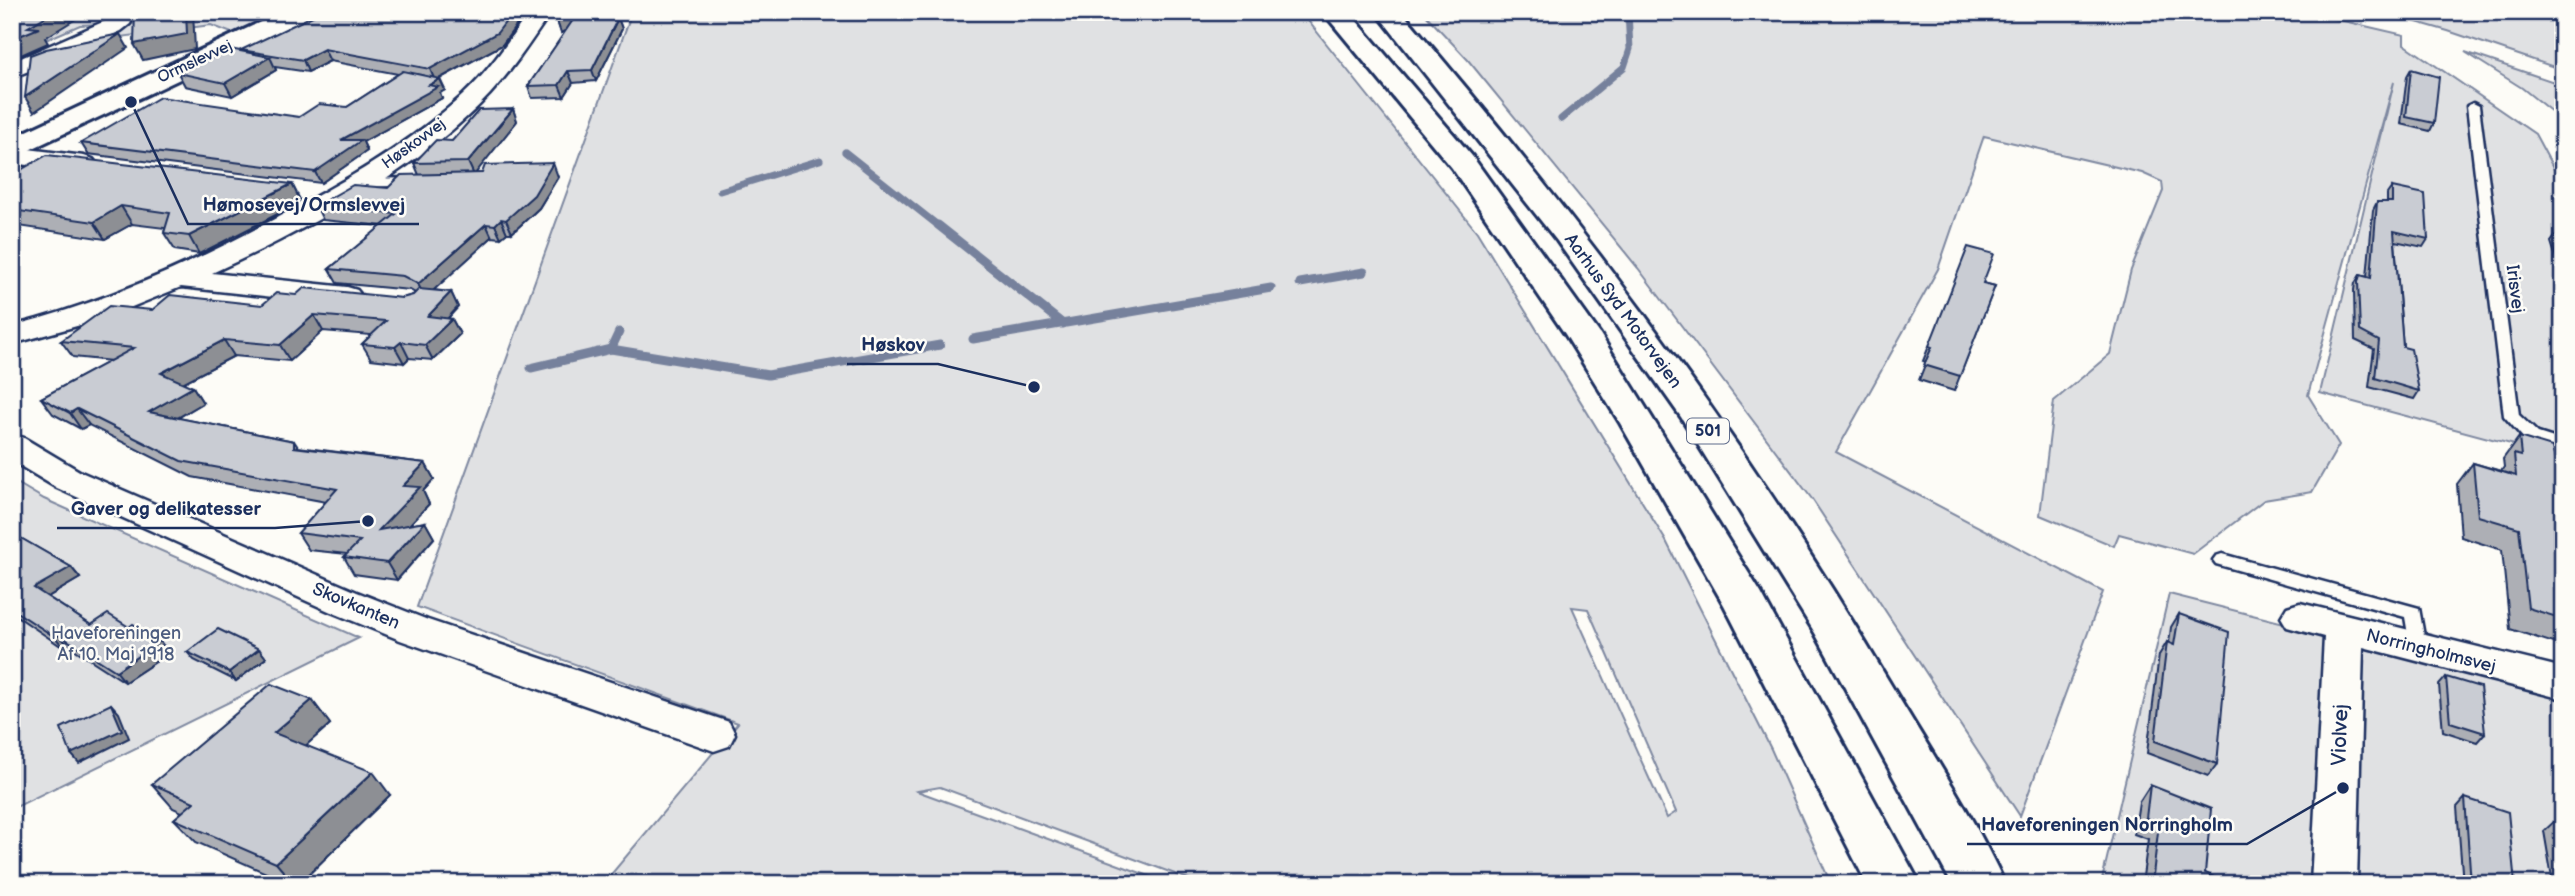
<svg xmlns="http://www.w3.org/2000/svg" width="2575" height="896" font-family="'Balsamiq Sans',sans-serif">
  <rect width="100%" height="100%" fill="#fdfcf7"/>
  <filter id="ink" filterUnits="userSpaceOnUse"><feTurbulence type="fractalNoise" baseFrequency=".0143" numOctaves="2"/><feDisplacementMap in="SourceGraphic" scale="14" xChannelSelector="R" yChannelSelector="G"/><feConvolveMatrix kernelMatrix="1 2 1 2 8 2 1 2 1" color-interpolation-filters="sRGB"/></filter>
  <g filter="url(#ink)">
    <g fill="#e0e1e3" stroke="#7e88a0" stroke-width="2" fill-rule="evenodd">
      <polygon points="50,12 112,12 112,16 104,24 80,25 48,39 12,39 12,35"/>
      <polygon points="192,12 281,12 234,34 211,25 90,41 121,26"/>
      <path d="M632,12H1301L1477,232L1666,541L1771,749L1831,884H1202L940,787L917,791L1171,884H603L738,723L417,607ZM1572,607L1588,609L1676,812L1667,818Z"/>
      <polygon points="1423,12 2305,12 2404,35 2404,44 2535,134 2563,186 2563,458 2320,393 2394,82 2308,395 2339,445 2312,492 2264,500 2193,554 2119,534 2114,546 2040,515 2054,401 2110,354 2131,270 2163,191 2162,182 2142,173 1984,136 1938,269 1836,452 2103,592 2020,816 1812,499 1638,268 1468,60"/>
      <polygon points="2381,12 2563,12 2563,70 2448,31"/>
      <polygon points="2465,52 2563,85 2563,121 2522,88"/>
      <polygon points="12,480 44,499 359,638 12,809"/>
      <polygon points="2169,594 2563,693 2563,884 2101,884"/>
    </g>
    <g fill="none" stroke-linecap="round" stroke-linejoin="round">
      <g stroke="#76819c" stroke-width="7">
        <polyline points="1561,119 1624,67 1630,49 1628,12"/>
        <polyline points="845,152 940,227"/>
        <polyline points="720,191 820,160"/>
      </g>
      <g stroke="#76819c" stroke-width="9">
        <polyline points="938,225 1063,324"/>
        <polyline points="1300,283 1364,272"/>
        <polyline points="973,339 1271,288"/>
        <polyline points="611,349 619,332"/>
        <polyline points="531,368 611,349 768,375 940,345"/>
      </g>
      <defs>
        <g id="lane">
          <polygon points="2473,103 2479,106 2519,415 2538,433 2563,441 2563,452 2526,441 2504,416 2467,106"/>
          <polygon points="415,178 421,182 419,185 361,187 355,183 361,179"/>
          <polygon points="2222,554 2419,608 2426,647 2423,652 2417,654 2411,652 2405,617 2216,564 2213,560 2216,556"/>
        </g>
        <g id="street">
          <polygon points="113,12 135,12 130,24 121,31 12,78 12,62 105,21"/>
          <path d="M529,12H551C532,40 513,69 490,94C419,170 306,230 212,273L347,287L357,290L362,296L357,302L347,305L181,287L102,319L12,344V326C114,300 209,256 300,205C358,174 415,139 463,95C489,71 509,41 529,12Z"/>
          <polygon points="12,147 84,156 93,159 97,164 93,169 84,172 12,163"/>
          <polygon points="12,435 24,438 81,472 357,592 428,620 729,722 735,734 729,746 714,751 400,640 331,612 57,488 12,461"/>
          <polygon points="2300,603 2563,668 2563,699 2363,647 2357,884 2311,884 2324,637 2287,627 2281,617 2287,607"/>
        </g>
        <polygon id="secondary" points="282,12 315,12 312,17 12,158 12,138"/>
        <g id="highway">
          <polygon points="1323,12 1349,12 1472,156 1600,334 1761,593 1920,884 1867,884 1724,605 1620,423 1565,334 1452,168"/>
          <path d="M1376,12H1402C1582,221 1747,443 1888,680C1928,747 1972,813 2005,884H1952L1815,633L1681,417L1557,241Z"/>
        </g>
      </defs>
      <use href="#lane" stroke="#1b2f5e" stroke-width="5"/>
      <use href="#street" stroke="#1b2f5e" stroke-width="5"/>
      <use href="#secondary" stroke="#1b2f5e" stroke-width="6"/>
      <use href="#highway" stroke="#1b2f5e" stroke-width="6"/>
      <use href="#lane" fill="#fdfcf7" fill-rule="evenodd"/>
      <use href="#street" fill="#fdfcf7" fill-rule="evenodd"/>
      <use href="#secondary" fill="#fdfcf7" fill-rule="evenodd"/>
      <use href="#highway" fill="#fdfcf7" fill-rule="evenodd"/>
    </g>
    <g fill="#adafb5" stroke="#1b2f5e" stroke-width="2">
      <polygon points="321,12 526,12 502,45 439,79 445,90 440,93 442,98 363,142 367,151 321,183 88,154 81,143 299,117 347,107 398,74 330,61 308,72 275,67 276,70 232,96 185,86 178,73 241,51"/>
      <polygon points="564,12 599,12 586,19 618,18 622,29 596,81 573,83 564,97 532,98 528,86 566,31 561,33 557,21"/>
      <polygon points="2411,69 2434,123 2430,131 2401,124 2407,76"/>
      <polygon points="513,109 517,121 475,173 558,177 539,208 512,233 507,233 501,238 492,237 433,290 451,292 458,307 448,318 452,319 460,334 433,360 409,358 404,363 371,359 362,344 371,335 323,331 290,361 234,356 182,383 193,387 203,403 178,418 294,441 298,447 425,463 434,479 423,491 429,504 409,525 425,522 434,538 397,580 354,574 344,557 347,554 309,550 298,533 326,502 192,477 89,425 81,429 53,414 41,398 111,361 73,357 61,341 152,310 262,305 296,295 402,298 413,295 415,293 410,290 337,283 329,269 382,226 323,220 316,206 388,188 419,175 414,163 452,141"/>
      <polygon points="12,175 292,184 301,202 199,254 175,250 164,233 165,228 132,224 105,239 12,225"/>
      <polygon points="2392,187 2428,239 2423,247 2395,241 2403,347 2419,391 2414,399 2369,387 2374,349 2355,340 2354,290 2355,283 2360,275 2367,277 2373,210 2377,202 2387,202 2387,194"/>
      <polygon points="2557,234 2563,235 2563,280 2551,242"/>
      <polygon points="1983,283 1995,286 1954,391 1919,380 1926,362 1923,361 1929,346"/>
      <polygon points="2519,437 2555,460 2563,462 2563,646 2510,629 2502,550 2461,537 2457,484 2473,463 2501,471 2504,467 2503,459"/>
      <polygon points="12,533 71,567 80,578 48,597 91,625 169,653 125,682 69,646 65,649 18,617 12,621"/>
      <polygon points="2179,614 2217,764 2208,776 2147,753 2159,655 2167,642 2169,643 2171,627"/>
      <polygon points="259,649 266,658 236,681 194,660 187,652"/>
      <polygon points="2446,677 2485,733 2477,742 2443,731 2439,685"/>
      <polygon points="312,700 330,724 306,745 390,795 299,884 291,884 196,842 174,819 182,812 173,808 152,784"/>
      <polygon points="2150,785 2205,873 2229,884 2142,884 2148,839 2134,834 2139,802"/>
      <polygon points="2465,798 2515,884 2463,884 2457,807"/>
      <polygon points="2559,817 2563,818 2563,884 2553,884 2544,831"/>
    </g>
    <g fill="#8d8f94" stroke="#1b2f5e" stroke-width="2">
      <polygon points="53,12 87,12 45,38 48,43 12,59 12,39 28,27"/>
      <polygon points="186,12 193,12 195,49 143,60 134,44"/>
      <polygon points="513,12 526,12 502,45 435,81 430,69"/>
      <polygon points="547,12 561,12 550,19"/>
      <polygon points="574,12 599,12 561,33 557,21"/>
      <polygon points="618,18 622,29 596,81 592,70"/>
      <polygon points="120,34 128,48 34,112 25,97"/>
      <polygon points="324,49 330,61 308,72 303,60"/>
      <polygon points="270,57 276,70 232,96 225,83"/>
      <polygon points="568,71 573,83 564,97 559,85"/>
      <polygon points="440,79 445,90 440,93 442,98 363,142 367,151 321,183 315,172 341,140"/>
      <polygon points="513,109 517,121 474,175 468,162"/>
      <polygon points="553,163 558,177 539,208 512,233 506,220"/>
      <polygon points="292,184 301,202 199,254 189,236"/>
      <polygon points="121,206 132,224 105,239 94,222"/>
      <polygon points="501,219 507,233 501,238 495,225"/>
      <polygon points="486,224 492,237 425,298 418,284"/>
      <polygon points="451,292 458,307 435,332 428,316"/>
      <polygon points="314,315 323,331 290,361 280,345"/>
      <polygon points="452,319 460,334 433,360 425,345"/>
      <polygon points="224,340 234,356 171,389 161,373"/>
      <polygon points="401,342 409,358 404,363 395,347"/>
      <polygon points="193,387 203,403 160,428 149,412"/>
      <polygon points="77,409 89,425 81,429 70,413"/>
      <polygon points="425,463 434,479 423,491 429,504 389,546 379,530 403,486"/>
      <polygon points="425,522 434,538 397,580 387,563"/>
      <polygon points="71,567 80,578 44,599 34,588"/>
      <polygon points="12,611 18,617 12,621"/>
      <polygon points="59,635 69,646 65,649 55,637"/>
      <polygon points="160,641 169,653 125,682 116,671"/>
      <polygon points="259,649 266,658 236,681 229,672"/>
      <polygon points="312,700 330,724 293,757 274,733"/>
      <polygon points="111,704 119,713 129,738 79,763 71,754"/>
      <polygon points="373,772 390,795 299,884 294,884 276,863"/>
    </g>
    <g fill="#c9ccd3" stroke="#1b2f5e" stroke-width="2">
      <polygon points="12,12 53,12 28,27 39,28 12,39"/>
      <polygon points="135,12 186,12 187,34 134,44"/>
      <polygon points="321,12 513,12 497,33 430,69 324,49 303,60 241,50"/>
      <polygon points="564,12 574,12 557,21"/>
      <polygon points="618,18 592,70 568,71 559,85 528,86 573,20"/>
      <polygon points="120,34 25,97 30,55 46,49"/>
      <polygon points="230,49 270,57 225,83 178,73"/>
      <polygon points="2411,69 2439,77 2434,123 2406,117"/>
      <polygon points="403,71 440,79 429,85 438,87 341,140 362,140 315,172 81,143 160,97 299,117 319,104 347,107"/>
      <polygon points="513,109 468,162 414,163 436,140 452,141 479,110"/>
      <polygon points="47,155 292,184 189,236 164,233 170,213 121,206 94,222 12,210 12,175"/>
      <polygon points="553,163 534,195 506,220 501,219 495,225 486,224 418,284 403,276 329,269 396,214 316,206 353,185 388,188 401,175 482,173 485,165"/>
      <polygon points="2392,187 2425,194 2428,239 2394,231 2403,347 2411,349 2419,391 2375,378 2379,341 2360,331 2358,282 2360,275 2371,278 2377,202 2392,202"/>
      <polygon points="2557,234 2563,235 2563,253"/>
      <polygon points="1968,247 1994,254 1983,283 1995,286 1960,376 1924,365 1932,347 1929,346"/>
      <polygon points="304,288 402,298 413,295 419,289 451,292 428,316 452,319 425,345 401,342 395,347 362,344 386,321 314,315 280,345 224,340 161,373 193,387 149,412 294,441 294,447 425,463 403,486 420,487 379,530 425,522 387,563 344,557 360,541 298,533 337,489 181,461 77,409 70,413 41,398 134,348 61,341 109,306 152,310 170,295 262,305 276,293 296,295"/>
      <polygon points="2519,437 2552,447 2555,460 2563,462 2563,619 2528,608 2519,528 2478,516 2473,463 2516,476 2514,454 2521,456"/>
      <polygon points="12,533 71,567 34,588 91,625 108,614 129,627 133,624 160,641 116,671 59,635 55,637 12,609"/>
      <polygon points="2179,614 2229,632 2217,764 2155,741 2167,642 2174,645"/>
      <polygon points="218,629 259,649 229,672 187,652"/>
      <polygon points="2446,677 2480,687 2485,733 2450,722"/>
      <polygon points="271,684 312,700 274,733 373,772 276,863 174,819 194,802 152,784"/>
      <polygon points="111,704 122,730 71,754 61,728"/>
      <polygon points="2150,785 2211,809 2205,873 2229,884 2152,884 2159,823 2146,818"/>
      <polygon points="2465,798 2508,812 2515,884 2471,884"/>
      <polygon points="2559,817 2563,818 2563,842"/>
    </g>
  </g>
  <g text-anchor="middle" dominant-baseline="central" stroke-width="5" stroke-linejoin="round" paint-order="stroke">
    <g font-size="16" fill="#1b2f5e" stroke="#fdfcf7">
      <text transform="translate(195 62) rotate(-25)">Ormslevvej</text>
      <text transform="translate(414 144) rotate(-36)">Høskovvej</text>
    </g>
    <rect fill="#fdfcf7" stroke="#5f6c8c" stroke-width="2" x="1687" y="418.5" width="42" height="25" rx="5"/>
    <g font-size="16" font-weight="bold" fill="#1b2f5e">
      <text x="1708" y="431">501</text>
    </g>
    <g font-size="18" fill="#1b2f5e" stroke="#fdfcf7">
      <text transform="translate(2515 289) rotate(83)">Irisvej</text>
      <text transform="translate(1623 311) rotate(54)">Aarhus Syd Motorvejen</text>
      <text transform="translate(356 606) rotate(23)">Skovkanten</text>
      <text transform="translate(2431 651) rotate(14)">Norringholmsvej</text>
    </g>
    <g font-size="18" fill="#4c5c7f" stroke="#fdfcf7">
      <text x="116" y="633">Haveforeningen<tspan x="116" dy="21">Af 10. Maj 1918</tspan></text>
    </g>
    <g font-size="21" fill="#1b2f5e" stroke="#fdfcf7">
      <text transform="translate(2340 735) rotate(-88)">Violvej</text>
    </g>
  </g>
  <path fill="none" stroke="#1b2f5e" stroke-width="2.5" d="M131 102L188 224H419M1034 387L938 364H847M368 521L275 528H57M2343 788L2247 844H1967"/>
  <g fill="#1b2f5e" stroke="#fdfcf7" stroke-width="2.5">
    <circle cx="131" cy="102" r="7"/>
    <circle cx="1034" cy="387" r="7"/>
    <circle cx="368" cy="521" r="7"/>
    <circle cx="2343" cy="788" r="7"/>
  </g>
  <g font-size="19" text-anchor="middle" font-weight="bold" fill="#1b2f5e" stroke="#fdfcf7" stroke-width="5" stroke-linejoin="round" paint-order="stroke">
    <text x="304" y="211">Hømosevej/Ormslevvej</text>
    <text x="893" y="351">Høskov</text>
    <text x="166" y="515">Gaver og delikatesser</text>
    <text x="2107" y="831">Haveforeningen Norringholm</text>
  </g>
  <rect width="2575" height="896" fill="none" stroke="#fdfcf7" stroke-width="42"/>
  <rect x="21" y="21" width="2533" height="854" fill="none" stroke="#1b2f5e" stroke-width="2.5" filter="url(#ink)"/>
</svg>
